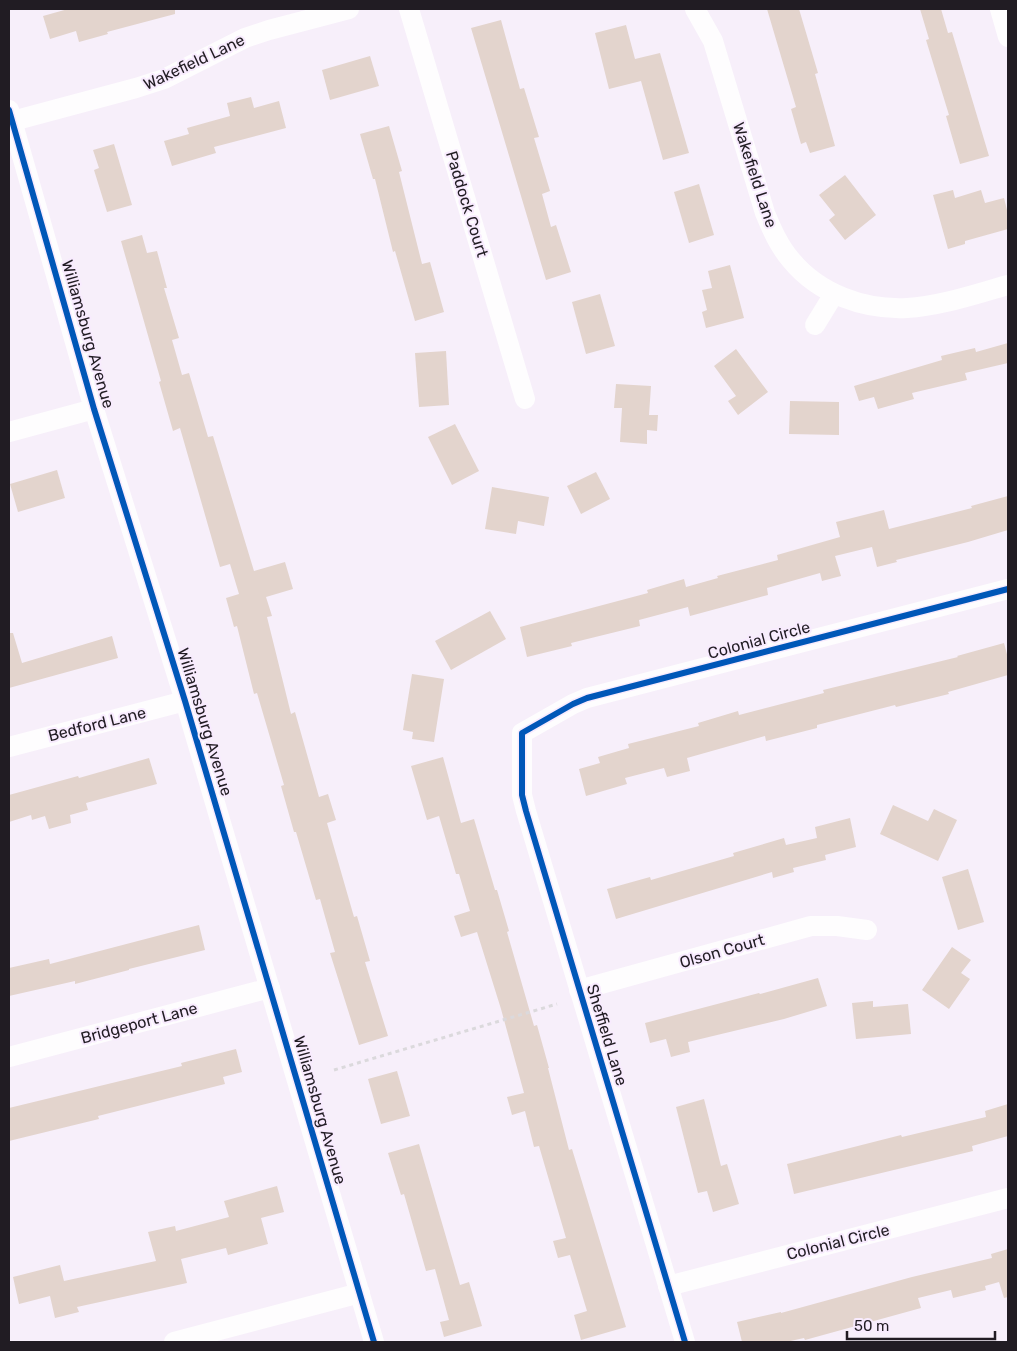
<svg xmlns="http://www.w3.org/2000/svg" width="1017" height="1351" font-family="Rubik,sans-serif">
  <rect width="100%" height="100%" fill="#f7effa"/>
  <g fill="#e3d4cd">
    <polygon points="68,9 175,9 175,14 107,32 108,34 79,42 76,31 50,39 43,16"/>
    <polygon points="767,9 799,9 818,73 815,74 835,146 810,153 806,142 801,144 791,109 796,107"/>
    <polygon points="920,9 941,9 948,33 952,32 989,156 960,164 946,116 949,115 926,40 929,39"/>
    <polygon points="501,20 520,89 524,88 539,137 534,138 550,191 542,194 551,227 556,225 571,272 546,280 471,28"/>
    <polygon points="626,25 635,59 660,53 689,153 663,160 641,81 609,89 595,33"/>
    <polygon points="370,56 379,86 330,100 322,70"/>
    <polygon points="251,97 254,108 279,101 286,128 214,147 216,153 172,166 164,141 189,134 187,128 230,116 227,103"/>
    <polygon points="389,126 402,171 399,172 422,264 430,262 444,312 415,321 395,251 393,252 375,179 373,179 360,134"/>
    <polygon points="114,144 132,205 107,212 94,170 99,168 93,150"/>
    <polygon points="845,175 876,215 845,240 829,220 835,215 819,195"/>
    <polygon points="699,184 714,235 689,243 674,192"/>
    <polygon points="953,190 955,198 981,190 985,203 1004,198 1008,214 1008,229 965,241 965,244 948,249 933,195"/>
    <polygon points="142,235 147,253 157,251 167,288 164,288 179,338 172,340 182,375 189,373 208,437 213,436 254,571 285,562 293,589 266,597 272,616 267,617 291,714 295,712 319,797 328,794 336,820 327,823 354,917 357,916 370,961 365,962 388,1036 359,1045 330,953 335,952 320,899 316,900 296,832 294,832 281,786 284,785 257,693 254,694 237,626 234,627 226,598 239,594 230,564 220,567 180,428 173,431 159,382 161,381 121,241"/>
    <polygon points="730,265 744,318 706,328 702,312 707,310 702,290 712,288 708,271"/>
    <polygon points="600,294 615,346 586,354 572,302"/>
    <polygon points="1008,343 1008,363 965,373 967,380 912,393 914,399 878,409 874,397 859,401 854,386 942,360 941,356 975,348 976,352"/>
    <polygon points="736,349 768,392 738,415 728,401 736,396 714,366"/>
    <polygon points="446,351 449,405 419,407 415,353"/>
    <polygon points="616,384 651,386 649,415 658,415 657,431 647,430 647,444 620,442 622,408 614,408"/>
    <polygon points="790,401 839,402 839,435 789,434"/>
    <polygon points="455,424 479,471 452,485 428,437"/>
    <polygon points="57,470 65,498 18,512 10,484"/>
    <polygon points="596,472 610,499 581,514 567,486"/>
    <polygon points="492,487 549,497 544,526 518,521 516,534 485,529"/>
    <polygon points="1008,496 1008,530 968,542 896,560 897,562 877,567 872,547 835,556 841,576 822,581 820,573 767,588 768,595 690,616 688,607 639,620 640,626 571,643 572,646 527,657 520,627 648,593 647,590 684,579 686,587 718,578 717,576 778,560 777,555 840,537 836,522 884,510 889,529 972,508 971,506"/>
    <polygon points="490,611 506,639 451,670 435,641"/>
    <polygon points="9,633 13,633 22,663 112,636 118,658 9,688"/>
    <polygon points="1004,643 1008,658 1008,675 948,692 949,694 896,707 895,705 817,725 817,728 766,741 765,736 687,758 690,771 667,777 664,768 625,778 627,784 586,796 579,769 600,763 598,757 629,748 628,744 699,726 698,723 738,711 739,715 824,693 823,690 958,657 957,656"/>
    <polygon points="412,674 444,679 434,742 412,739 413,732 403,730"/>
    <polygon points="443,757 461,823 474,819 495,890 497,890 509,931 507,932 534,1026 537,1025 549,1068 548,1068 569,1150 572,1149 626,1327 581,1340 574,1315 587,1311 570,1255 558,1258 553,1241 566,1238 539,1146 534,1147 525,1111 512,1115 507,1097 524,1093 501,1009 477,932 461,937 454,916 470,911 459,874 456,874 439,816 427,820 411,766"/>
    <polygon points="149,758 157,784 86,803 88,810 70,815 71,823 49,829 45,816 32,820 31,815 9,822 9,795 78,776 79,778"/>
    <polygon points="893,805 928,821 934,809 957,820 938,861 880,834"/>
    <polygon points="850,818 856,847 825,855 826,860 793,868 794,872 773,878 772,872 616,919 607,889 650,877 651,880 734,856 733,853 784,838 786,845 817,838 815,827"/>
    <polygon points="968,869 984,922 958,930 942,877"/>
    <polygon points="199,925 205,950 129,969 129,970 75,984 75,981 9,996 9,968 49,959 50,964"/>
    <polygon points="952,947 971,960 961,973 970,979 949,1009 922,990"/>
    <polygon points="818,978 827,1006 784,1019 688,1042 690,1052 671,1057 666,1039 650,1043 645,1023 759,993 760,994"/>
    <polygon points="873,1001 873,1007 908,1004 911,1034 856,1039 852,1003"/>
    <polygon points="236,1049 242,1072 223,1077 225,1084 98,1116 99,1119 9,1141 9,1108 182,1066 181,1063"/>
    <polygon points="397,1071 410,1116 381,1124 368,1079"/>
    <polygon points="704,1099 721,1166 727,1164 739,1204 713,1212 707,1191 698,1193 676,1107"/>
    <polygon points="1008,1104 1008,1136 972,1146 973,1151 794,1194 787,1164 901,1135 902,1137 986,1117 985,1111"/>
    <polygon points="419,1144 460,1285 469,1282 482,1326 444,1337 440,1322 449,1320 435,1269 426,1271 404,1194 401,1195 388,1153"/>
    <polygon points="277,1186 284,1212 261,1218 268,1244 228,1255 226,1248 181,1259 187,1283 77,1307 79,1312 55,1318 50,1296 19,1304 13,1277 60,1265 64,1281 156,1261 148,1232 175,1226 176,1231 229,1217 224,1201"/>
    <polygon points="1008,1249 1008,1297 1004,1298 999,1282 985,1286 986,1290 953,1298 951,1290 918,1298 921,1308 805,1340 804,1338 786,1342 742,1342 737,1322 781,1312 781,1313 912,1277 992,1258 991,1254"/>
  </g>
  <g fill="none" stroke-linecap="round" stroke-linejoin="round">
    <polyline stroke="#dbd9dc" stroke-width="3" stroke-dasharray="4 4" stroke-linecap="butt" points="334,1070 557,1004"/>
    <g stroke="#fefdfe" stroke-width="20">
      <polyline points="409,9 525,399"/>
      <path d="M695,9L713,41L765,213C772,230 779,246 791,260C819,294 864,310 907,308C941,306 975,294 1008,285"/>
      <polyline points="1000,9 1008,37"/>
      <polyline points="9,110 94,409 185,701 374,1342"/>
      <polyline points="9,122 136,88 164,79 245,38 269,30 349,9"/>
      <polyline points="815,325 834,294"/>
      <polyline points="9,432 94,409"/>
      <polyline points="9,747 185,701"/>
      <polyline points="579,990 811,926 837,926 867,930"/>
      <polyline points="9,1057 270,988"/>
      <polyline points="668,1286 1008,1198"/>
      <polyline points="174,1342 360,1293"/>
      <polyline points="685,1342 526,811 522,795 522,733 573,704 587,698 1008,589"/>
    </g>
    <defs>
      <g id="cycleway">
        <polyline points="9,110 94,409 185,701 374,1342"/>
        <polyline points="685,1342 526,811 522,795 522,733 573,704 587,698 1008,589"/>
      </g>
    </defs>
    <use href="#cycleway" stroke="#f8ebfe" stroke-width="9"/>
    <use href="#cycleway" stroke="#0057b8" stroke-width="6"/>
  </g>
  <g text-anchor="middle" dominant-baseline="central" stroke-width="4" stroke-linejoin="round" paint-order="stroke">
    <g font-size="16" fill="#211c23" stroke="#f8ebfe">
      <text transform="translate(194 62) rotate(-25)">Wakefield Lane</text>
      <text transform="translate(755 175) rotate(72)">Wakefield Lane</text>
      <text transform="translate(467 204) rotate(73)">Paddock Court</text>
      <text transform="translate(88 334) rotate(74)">Williamsburg Avenue</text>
      <text transform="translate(759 640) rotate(-15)">Colonial Circle</text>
      <text transform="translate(205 722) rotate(73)">Williamsburg Avenue</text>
      <text transform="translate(97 724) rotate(-14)">Bedford Lane</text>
      <text transform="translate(722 951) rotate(-16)">Olson Court</text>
      <text transform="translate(139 1023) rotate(-15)">Bridgeport Lane</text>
      <text transform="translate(607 1035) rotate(73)">Sheffield Lane</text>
      <text transform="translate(320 1110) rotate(74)">Williamsburg Avenue</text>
      <text transform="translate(838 1242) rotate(-14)">Colonial Circle</text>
    </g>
  </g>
  <rect width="1017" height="1351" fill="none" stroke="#211c23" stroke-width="20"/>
  <path d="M847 1331v8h148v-8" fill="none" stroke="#211c23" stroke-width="2.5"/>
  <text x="854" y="1331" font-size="15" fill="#211c23" stroke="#f8ebfe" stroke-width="4" paint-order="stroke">50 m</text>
</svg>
